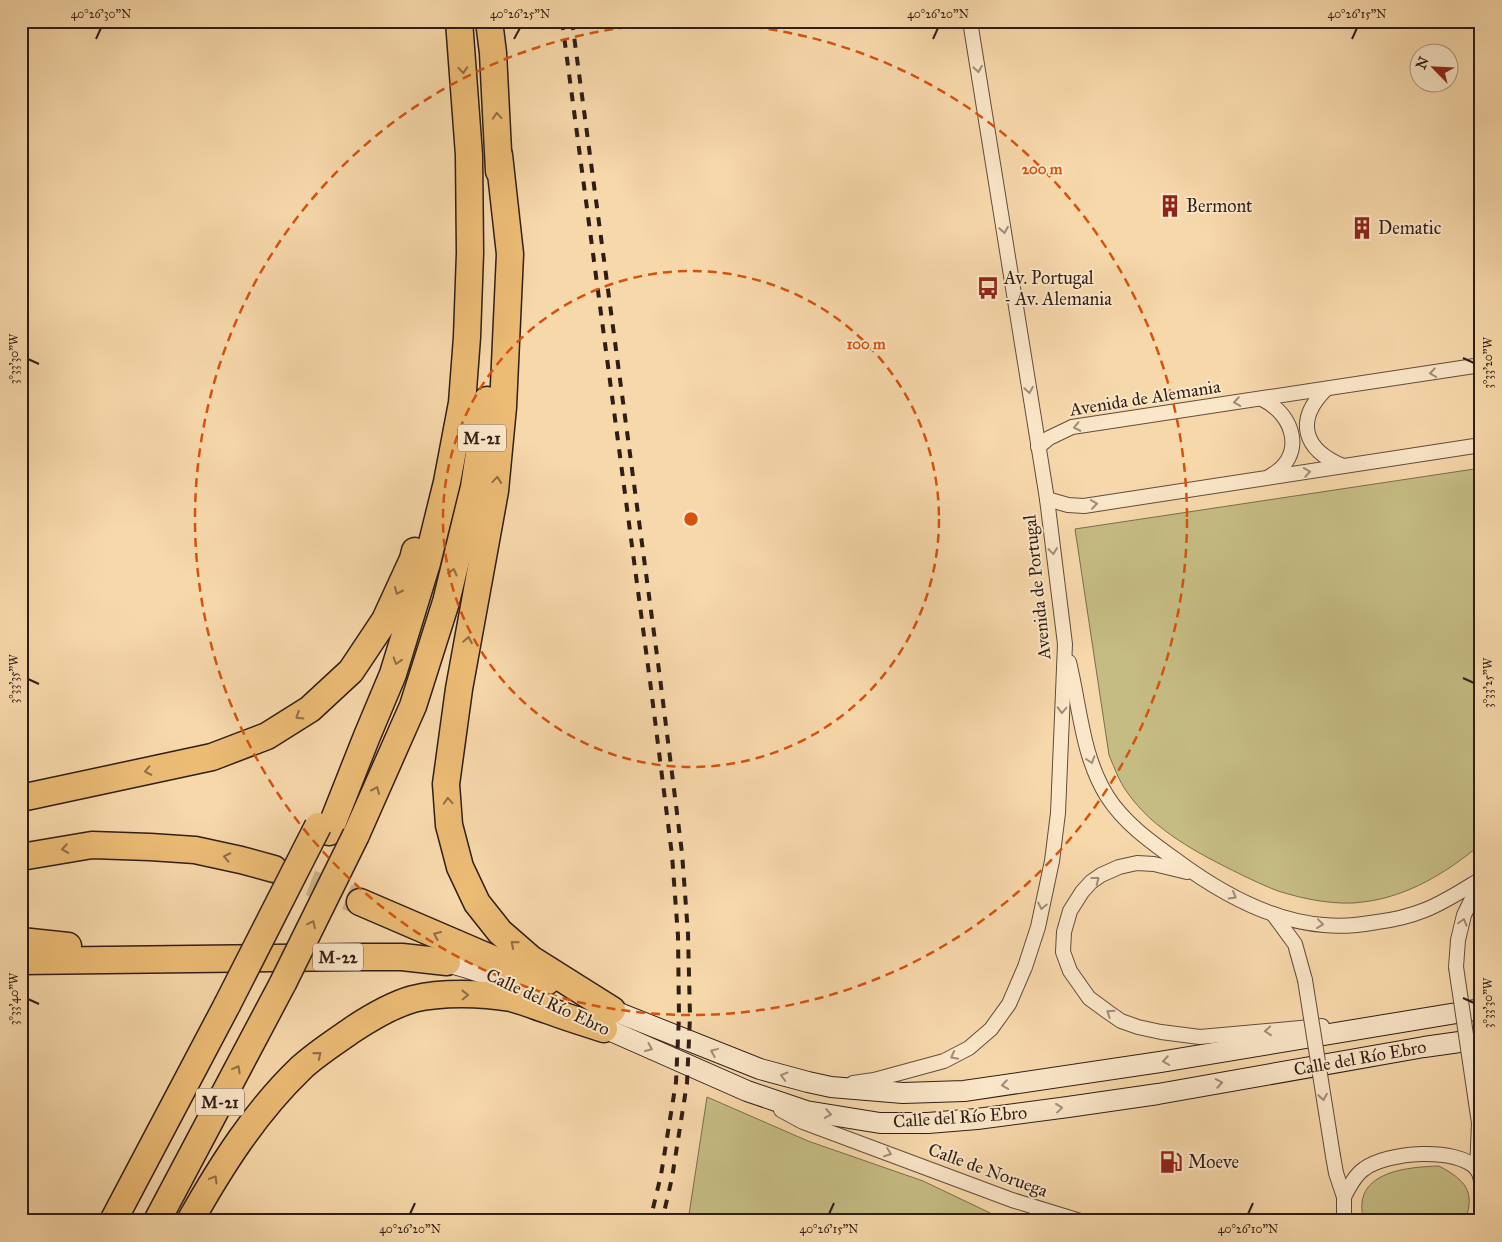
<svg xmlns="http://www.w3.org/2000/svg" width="1502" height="1242" font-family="'IM FELL Great Primer',serif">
  <rect width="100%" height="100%" fill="#f7d8aa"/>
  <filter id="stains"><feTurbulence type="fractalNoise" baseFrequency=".004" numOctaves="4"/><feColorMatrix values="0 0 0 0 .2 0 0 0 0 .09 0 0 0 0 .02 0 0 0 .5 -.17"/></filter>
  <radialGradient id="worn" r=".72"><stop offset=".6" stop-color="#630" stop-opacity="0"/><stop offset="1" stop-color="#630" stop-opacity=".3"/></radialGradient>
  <g fill="#c5bc83" stroke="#7a6d4c">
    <path d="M1481,468V844C1448,872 1407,897 1363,902C1337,906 1303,899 1278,891C1265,886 1252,880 1240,874C1199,854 1153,830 1127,792C1119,781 1114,767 1109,755L1075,529Z"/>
    <polygon points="707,1097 808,1141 923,1181 1007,1221 688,1221"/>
    <path d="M1439,1166C1465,1180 1476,1191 1465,1221H1364C1350,1172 1406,1167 1439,1166Z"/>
  </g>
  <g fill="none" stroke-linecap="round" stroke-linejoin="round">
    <polyline stroke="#cfb38c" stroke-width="26" stroke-dasharray="26 13" stroke-linecap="butt" points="274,869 360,902"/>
    <defs>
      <g id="street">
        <path d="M1326,389C1294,421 1304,450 1343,466"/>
        <path d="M1262,399C1295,415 1306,456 1270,476"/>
        <polyline points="1038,447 1049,438 1072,427 1481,365"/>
        <polyline points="1047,499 1068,505 1084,506 1481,445"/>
        <path d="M1069,662C1080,707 1082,756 1107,796C1124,823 1151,842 1176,860C1219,892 1270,921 1324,925C1342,927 1360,925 1377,922C1393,920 1410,916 1425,910C1445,902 1463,890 1481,879"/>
        <polyline points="1187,872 1154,864 1137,863 1119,867 1101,875 1091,882 1082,892 1070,911 1064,932 1063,952 1070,971 1089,998 1108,1012 1121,1021 1138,1027 1161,1032 1200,1037 1322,1026"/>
        <polyline points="1273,914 1295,944 1305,980"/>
        <polyline points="1456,967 1458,940 1464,915 1481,880"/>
        <polyline points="853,1083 874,1080 944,1061 969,1048 991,1029 1009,1004 1025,967 1038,927 1052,861 1058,813 1065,644 1047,499 970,21"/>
        <polyline points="781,1110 803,1122 1012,1200 1080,1221"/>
        <polyline points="1333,1156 1336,1173 1344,1197 1344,1216 1345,1221"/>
        <polyline points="1477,1170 1479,1123"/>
        <path d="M1344,1197C1349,1187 1355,1175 1364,1169C1387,1152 1456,1146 1477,1169C1479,1172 1480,1176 1481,1180"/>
      </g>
      <g id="secondary">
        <path d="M447,962C480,971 512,982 542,998"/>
        <polyline points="599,1005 760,1069 808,1082 831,1087 903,1093 964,1091 1160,1062 1481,1009"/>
        <polyline points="593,1023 747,1091 806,1111 880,1123 928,1123 977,1119 1068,1107 1158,1094 1424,1047 1481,1039"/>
      </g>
      <g id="highway">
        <polyline points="489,21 493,53 499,171"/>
        <polyline points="499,155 510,254 503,407 495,491 459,689 446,784 449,825 460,867 477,903 500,932 531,959 612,1010"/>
        <polyline points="21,798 212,757 267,736 310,709 351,671 385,620 413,559 415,551"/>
        <polyline points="329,832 367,736 393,674 427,563 447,482 462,403 467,337 470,253 469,155 459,21"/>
        <polyline points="356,835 413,706 446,602 474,487 487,400"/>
        <polyline points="21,857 92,845 150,847 195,850 241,860 274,869"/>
        <polyline points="360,902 546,982"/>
        <polyline points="21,941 68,946"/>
        <polyline points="21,961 356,957 402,957 447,962"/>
        <polyline points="113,1221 227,1005"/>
        <polyline points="157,1221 283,983"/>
        <path d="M190,1221C221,1166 255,1112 301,1068C316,1054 335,1042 352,1030C370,1018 392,1005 413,999C441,992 482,993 511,998C523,1001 535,1006 547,1010C566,1017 585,1023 604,1029"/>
      </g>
    </defs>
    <use href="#street" stroke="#624c3b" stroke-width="16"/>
    <use href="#secondary" stroke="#301e16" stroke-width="22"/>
    <use href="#highway" stroke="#301e16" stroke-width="29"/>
    <use href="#street" stroke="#fae6c8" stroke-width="14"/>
    <use href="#secondary" stroke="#fae6c8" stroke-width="20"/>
    <use href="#highway" stroke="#ecbc75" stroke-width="26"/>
    <g stroke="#301e16" stroke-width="4" stroke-dasharray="9 9" stroke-linecap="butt">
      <polyline points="562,21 650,681 672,855 678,936 679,1016 676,1082 661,1175 650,1221"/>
      <polyline points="572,21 660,678 682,853 688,934 690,1017 687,1083 672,1178 662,1221"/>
    </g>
    <defs>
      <g id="street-bridge">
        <polyline points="1456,967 1479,1123"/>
        <polyline points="1305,980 1333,1156"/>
      </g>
      <g id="highway-bridge">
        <polyline points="283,983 356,835"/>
        <polyline points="227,1005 318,826"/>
      </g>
    </defs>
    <use href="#street-bridge" stroke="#624c3b" stroke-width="16" stroke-linecap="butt"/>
    <use href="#highway-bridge" stroke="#301e16" stroke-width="29" stroke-linecap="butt"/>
    <use href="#street-bridge" stroke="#fae6c8" stroke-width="14"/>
    <use href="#highway-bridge" stroke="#ecbc75" stroke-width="26"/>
  </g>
  <defs><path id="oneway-chevron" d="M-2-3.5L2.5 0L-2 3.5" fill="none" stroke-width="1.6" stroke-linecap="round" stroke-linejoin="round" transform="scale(1.25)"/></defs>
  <g stroke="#9f8c78">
    <use href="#oneway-chevron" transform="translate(978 69) rotate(81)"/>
    <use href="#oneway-chevron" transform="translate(1004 230) rotate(81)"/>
    <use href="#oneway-chevron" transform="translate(1433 373) rotate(171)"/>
    <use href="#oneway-chevron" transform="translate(1029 390) rotate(81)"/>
    <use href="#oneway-chevron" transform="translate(1237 402) rotate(171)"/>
    <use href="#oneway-chevron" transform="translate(1077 427) rotate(168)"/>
    <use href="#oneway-chevron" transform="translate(1307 472) rotate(-9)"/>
    <use href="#oneway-chevron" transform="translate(1094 504) rotate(-8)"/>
    <use href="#oneway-chevron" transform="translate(1053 551) rotate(83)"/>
    <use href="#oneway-chevron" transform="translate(1062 710) rotate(92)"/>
    <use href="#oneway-chevron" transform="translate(1091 760) rotate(72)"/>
    <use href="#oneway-chevron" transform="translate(1096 880) rotate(-37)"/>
    <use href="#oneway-chevron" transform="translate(1233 896) rotate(30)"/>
    <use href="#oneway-chevron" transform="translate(1042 906) rotate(102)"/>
    <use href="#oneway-chevron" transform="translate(1463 922) rotate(-74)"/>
    <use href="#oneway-chevron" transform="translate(1320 924) rotate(7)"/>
    <use href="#oneway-chevron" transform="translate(1110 1013) rotate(-146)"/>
    <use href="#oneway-chevron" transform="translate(1268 1031) rotate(175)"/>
    <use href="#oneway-chevron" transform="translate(649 1048) rotate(24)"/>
    <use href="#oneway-chevron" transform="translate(714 1052) rotate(-158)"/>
    <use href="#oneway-chevron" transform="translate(954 1056) rotate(152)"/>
    <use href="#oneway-chevron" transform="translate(1166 1061) rotate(171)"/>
    <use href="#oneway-chevron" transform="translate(784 1076) rotate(-164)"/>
    <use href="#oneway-chevron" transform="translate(1219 1083) rotate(-10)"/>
    <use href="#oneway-chevron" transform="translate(1005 1085) rotate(172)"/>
    <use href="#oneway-chevron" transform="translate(1323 1097) rotate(81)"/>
    <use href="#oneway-chevron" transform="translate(1059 1108) rotate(-7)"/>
    <use href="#oneway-chevron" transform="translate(828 1114) rotate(9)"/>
    <use href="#oneway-chevron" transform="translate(888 1153) rotate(20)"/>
  </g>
  <g stroke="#8e6d46">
    <use href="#oneway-chevron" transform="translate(463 70) rotate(86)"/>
    <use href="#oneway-chevron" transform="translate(497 116) rotate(-94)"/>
    <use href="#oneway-chevron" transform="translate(497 480) rotate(-85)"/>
    <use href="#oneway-chevron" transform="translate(453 572) rotate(-76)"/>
    <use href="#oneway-chevron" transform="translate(398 591) rotate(114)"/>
    <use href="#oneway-chevron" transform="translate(468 640) rotate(-80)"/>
    <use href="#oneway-chevron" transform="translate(397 661) rotate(107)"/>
    <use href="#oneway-chevron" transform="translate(299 716) rotate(148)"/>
    <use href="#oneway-chevron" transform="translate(148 771) rotate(168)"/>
    <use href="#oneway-chevron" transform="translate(376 790) rotate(-66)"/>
    <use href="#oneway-chevron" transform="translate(448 801) rotate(-94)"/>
    <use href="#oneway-chevron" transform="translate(65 849) rotate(171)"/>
    <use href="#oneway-chevron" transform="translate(227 857) rotate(-168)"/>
    <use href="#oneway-chevron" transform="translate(312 924) rotate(-64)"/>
    <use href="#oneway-chevron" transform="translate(437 935) rotate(-156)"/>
    <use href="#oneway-chevron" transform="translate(514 944) rotate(-140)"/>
    <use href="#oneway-chevron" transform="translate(465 995) rotate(-1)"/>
    <use href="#oneway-chevron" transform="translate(318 1055) rotate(-39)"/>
    <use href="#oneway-chevron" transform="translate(237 1069) rotate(-62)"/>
    <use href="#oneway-chevron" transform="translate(214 1179) rotate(-59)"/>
  </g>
  <path fill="none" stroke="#301e16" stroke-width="2" d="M96,39L101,28M514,39L520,28M933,39L938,28M1352,39L1357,28M1463,358L1474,363M28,359L39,364M1463,678L1474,683M28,679L39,684M1463,998L1474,1003M28,999L39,1004M410,1214L415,1203M829,1214L834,1203M1248,1214L1253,1203"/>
  <g fill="none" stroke="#d6530d" stroke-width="2.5" stroke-dasharray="9 6">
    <circle cx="691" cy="519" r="248"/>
    <circle cx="691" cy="519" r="496"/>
  </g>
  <defs>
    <symbol id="building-bare" viewBox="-9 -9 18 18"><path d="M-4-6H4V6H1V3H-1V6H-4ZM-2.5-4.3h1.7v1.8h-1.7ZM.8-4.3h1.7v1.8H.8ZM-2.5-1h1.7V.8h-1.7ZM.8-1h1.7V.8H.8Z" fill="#8f2418" stroke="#fae6c8" stroke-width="2.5" paint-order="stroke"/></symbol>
    <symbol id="bus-bare" viewBox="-9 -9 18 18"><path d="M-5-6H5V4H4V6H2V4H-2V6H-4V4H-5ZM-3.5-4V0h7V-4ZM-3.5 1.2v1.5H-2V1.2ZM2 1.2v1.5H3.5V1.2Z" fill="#8f2418" stroke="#fae6c8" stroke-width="2.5" paint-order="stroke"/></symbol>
    <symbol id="fuel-bare" viewBox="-9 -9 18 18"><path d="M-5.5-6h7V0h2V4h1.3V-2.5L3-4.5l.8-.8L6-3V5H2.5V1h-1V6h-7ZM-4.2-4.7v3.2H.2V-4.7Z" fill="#8f2418" stroke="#fae6c8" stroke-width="2.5" paint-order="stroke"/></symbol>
  </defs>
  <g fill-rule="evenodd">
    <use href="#building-bare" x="1154" y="190" width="32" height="32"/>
    <use href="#building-bare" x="1346" y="212" width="32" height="32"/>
    <use href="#bus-bare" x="972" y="272" width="32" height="32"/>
    <use href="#fuel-bare" x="1155" y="1146" width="32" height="32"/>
  </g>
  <g text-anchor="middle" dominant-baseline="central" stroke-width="4" stroke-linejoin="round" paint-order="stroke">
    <g fill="#fae6c8" stroke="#6d5a4b" stroke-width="1">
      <rect x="458" y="424.5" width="48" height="27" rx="4"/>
      <rect x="313" y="943.5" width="50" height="27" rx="4"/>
      <rect x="196" y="1088.5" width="48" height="27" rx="4"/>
    </g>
    <g font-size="16" font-weight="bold" fill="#301e16">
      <text x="482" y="438">M-21</text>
      <text x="338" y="957">M-22</text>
      <text x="220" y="1102">M-21</text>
    </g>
    <g font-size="18" fill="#301e16" stroke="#fae6c8" text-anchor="start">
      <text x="1186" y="206">Bermont</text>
      <text x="1378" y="228">Dematic</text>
      <text x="1004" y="278">Av. Portugal<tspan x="1004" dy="21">- Av. Alemania</tspan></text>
      <text x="1188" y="1162">Moeve</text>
    </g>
    <g font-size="18" fill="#301e16" stroke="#fae6c8">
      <text transform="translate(1145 398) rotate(-9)">Avenida de Alemania</text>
      <text transform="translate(1037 587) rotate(-96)">Avenida de Portugal</text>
      <text transform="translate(548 1002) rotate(25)">Calle del Río Ebro</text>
      <text transform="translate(1360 1058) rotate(-10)">Calle del Río Ebro</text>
      <text transform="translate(960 1117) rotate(-4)">Calle del Río Ebro</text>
      <text transform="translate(988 1170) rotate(20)">Calle de Noruega</text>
    </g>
  </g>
  <circle cx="691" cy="519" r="8" fill="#d6530d" stroke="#fae6c8" stroke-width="2.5"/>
  <g font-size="15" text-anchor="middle" font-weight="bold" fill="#d6530d" stroke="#fae6c8" stroke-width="4" stroke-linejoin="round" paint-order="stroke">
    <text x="1042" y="174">200 m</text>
    <text x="866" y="349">100 m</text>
  </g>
  <rect width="1502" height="1242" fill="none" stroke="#f7d8aa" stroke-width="55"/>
  <g transform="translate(1434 68) rotate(294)"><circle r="24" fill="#fae6c8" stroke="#a99681"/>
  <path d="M0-4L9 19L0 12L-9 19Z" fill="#8f2418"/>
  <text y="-8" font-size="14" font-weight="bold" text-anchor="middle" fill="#301e16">N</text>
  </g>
  <rect x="28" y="28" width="1446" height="1186" fill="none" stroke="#301e16" stroke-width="2"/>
  <g font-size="12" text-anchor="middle" fill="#301e16">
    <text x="101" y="18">40°26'30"N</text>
    <text x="520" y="18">40°26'25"N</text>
    <text x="938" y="18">40°26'20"N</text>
    <text x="1357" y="18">40°26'15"N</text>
    <text transform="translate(14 359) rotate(-90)" y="4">3°33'30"W</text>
    <text transform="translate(1488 363) rotate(-90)" y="4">3°33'20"W</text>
    <text transform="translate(14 679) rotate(-90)" y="4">3°33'35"W</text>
    <text transform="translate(1488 683) rotate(-90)" y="4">3°33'25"W</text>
    <text transform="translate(14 999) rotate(-90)" y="4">3°33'40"W</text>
    <text transform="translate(1488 1003) rotate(-90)" y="4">3°33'30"W</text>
    <text x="410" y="1233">40°26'20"N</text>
    <text x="829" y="1233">40°26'15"N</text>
    <text x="1248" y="1233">40°26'10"N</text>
  </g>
  <rect width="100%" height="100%" filter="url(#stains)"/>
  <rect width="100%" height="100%" fill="url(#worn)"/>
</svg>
